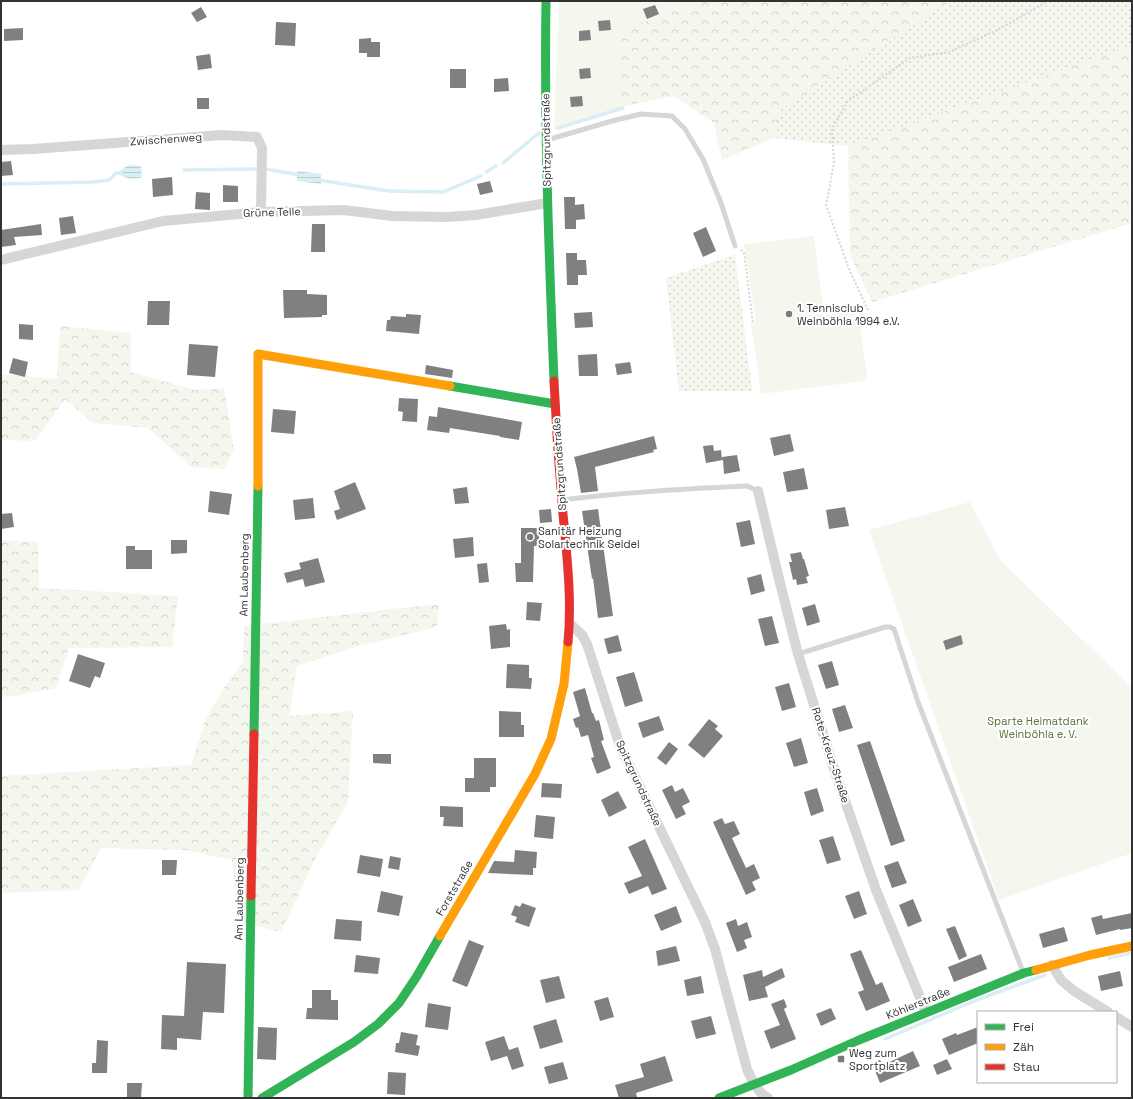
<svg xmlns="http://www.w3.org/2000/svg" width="1133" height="1099" font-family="'Space Grotesk',sans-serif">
  <defs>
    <pattern id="grass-dots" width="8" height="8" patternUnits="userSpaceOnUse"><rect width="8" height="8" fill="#f3f7ed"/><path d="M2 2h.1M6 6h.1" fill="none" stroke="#d1d4cc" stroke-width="1.8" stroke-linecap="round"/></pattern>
    <pattern id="forest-crowns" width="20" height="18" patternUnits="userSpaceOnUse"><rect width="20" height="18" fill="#f3f7ed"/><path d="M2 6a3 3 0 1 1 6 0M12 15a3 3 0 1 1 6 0" fill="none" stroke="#d1d4cc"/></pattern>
    <pattern id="water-rules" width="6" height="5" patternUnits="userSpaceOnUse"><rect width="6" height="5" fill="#daeef5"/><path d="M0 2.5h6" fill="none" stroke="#bccdd2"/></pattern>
  </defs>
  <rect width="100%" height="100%" fill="#fff"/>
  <g fill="url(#grass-dots)">
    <polygon points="951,1 1132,1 1132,45 848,146 774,138 781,109"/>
    <polygon points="735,255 752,391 679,391 666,278"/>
  </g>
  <g fill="url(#forest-crowns)">
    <polygon points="706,1 951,1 781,109 774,138 722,160 714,123 674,96 620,107 620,30"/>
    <polygon points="1132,45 1132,223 872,302 850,255 848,146"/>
    <polygon points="60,326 131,333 131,372 195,390 224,388 234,450 224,469 191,467 148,428 93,423 65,399 35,441 1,440 1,374 57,379"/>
    <polygon points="1,540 38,542 39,588 178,596 172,647 69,648 56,688 14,696 1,697"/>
    <polygon points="439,604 437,627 358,646 297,666 289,716 353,711 348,802 313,863 281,932 238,921 232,860 184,850 101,848 79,890 1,893 1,776 191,765 206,718 224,688 243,661 244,626"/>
  </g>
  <g fill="#f3f7ed">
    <polygon points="559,1 706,1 620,30 620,107 554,130"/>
    <polygon points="814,236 824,315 851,312 859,318 867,377 864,381 761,394 751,323 756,321 744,244"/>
    <polygon points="970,502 1000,560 1132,688 1132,853 999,900 869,530"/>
  </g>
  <g fill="url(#water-rules)">
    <path d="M129,165L141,166L142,177C133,181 125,178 116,173Z"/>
    <polygon points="297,171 321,174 321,184 297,181"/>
  </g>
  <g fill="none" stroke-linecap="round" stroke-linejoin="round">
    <g stroke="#daeef5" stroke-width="3.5">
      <polyline points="558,128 623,108"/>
      <polyline points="503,163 539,133"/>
      <polyline points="266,169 300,175"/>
      <polyline points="184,170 259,169"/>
      <polyline points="486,172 496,166"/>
      <polyline points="318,180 389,191 443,192 481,176"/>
      <polyline points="1,184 93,182 109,180 116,173 121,173"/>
      <polyline points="1109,958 1132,953"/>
      <polyline points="885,1039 974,1001 1045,975"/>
    </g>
  </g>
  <g fill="#808080">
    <polygon points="655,5 659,14 647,19 643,9"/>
    <polygon points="201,7 207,17 197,22 191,13"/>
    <polygon points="610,20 611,30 599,31 598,21"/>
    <polygon points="276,22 296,23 295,46 275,45"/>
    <polygon points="23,28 23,40 4,41 4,29"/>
    <polygon points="590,30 591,40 579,41 579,31"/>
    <polygon points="371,38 371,42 380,42 380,57 367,57 367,53 359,53 359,39"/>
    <polygon points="210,54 212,68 198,70 196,56"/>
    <polygon points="590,68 591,78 580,79 579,69"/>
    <rect x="450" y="69" width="16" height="19"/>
    <polygon points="508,78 509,91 494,92 494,79"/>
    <polygon points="582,96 583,106 571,107 570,97"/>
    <rect x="197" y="98" width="12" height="11"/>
    <polygon points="11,161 13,175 1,176 1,162"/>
    <polygon points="172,177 173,195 153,197 152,179"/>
    <polygon points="490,181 493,192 480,195 477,184"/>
    <polygon points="223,185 238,186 238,202 223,202"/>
    <polygon points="196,192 210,193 210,210 195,209"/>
    <polygon points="564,197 575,197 575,205 584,204 585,219 576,220 576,229 565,229"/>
    <polygon points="73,216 76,233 61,235 59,218"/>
    <polygon points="41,224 42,235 14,237 16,245 1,247 1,230"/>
    <polygon points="312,224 325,224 325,252 311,252"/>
    <polygon points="706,227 716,251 703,257 693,233"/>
    <polygon points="566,253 577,253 577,260 586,260 587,275 578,275 578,285 567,285"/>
    <polygon points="283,290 307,290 307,294 327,295 327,315 322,315 322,317 284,318"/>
    <polygon points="148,301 170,301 169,325 147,325"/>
    <polygon points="592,312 593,327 575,328 574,313"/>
    <polygon points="406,314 421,315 419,334 386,331 387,320 390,320 391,316 406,317"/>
    <polygon points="19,324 33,325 33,340 19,339"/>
    <polygon points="189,344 218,346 215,377 187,375"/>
    <polygon points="597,354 598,376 579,376 578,355"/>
    <polygon points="13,358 28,362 25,377 9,373"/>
    <polygon points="630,362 632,373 617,375 615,364"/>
    <polygon points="426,365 453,370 452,378 425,374"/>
    <polygon points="399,398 418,399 417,422 402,421 403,412 398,411"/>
    <polygon points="438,407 522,422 519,440 500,437 500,436 450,428 449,433 427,430 429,416 437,417"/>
    <polygon points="273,409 296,411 294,434 271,432"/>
    <polygon points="790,434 794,451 774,456 770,438"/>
    <polygon points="654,436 657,449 653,450 654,452 595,467 598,491 581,493 577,469 574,457"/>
    <polygon points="713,445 714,451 721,450 722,460 722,457 737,455 740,471 724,474 723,460 706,463 703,446"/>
    <polygon points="804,468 808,489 787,492 783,472"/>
    <polygon points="355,482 366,509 337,520 334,511 340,509 334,491"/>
    <polygon points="467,487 469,503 455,504 453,489"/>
    <polygon points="210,491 232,494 229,515 208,512"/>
    <polygon points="313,498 315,518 295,520 293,500"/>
    <polygon points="845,507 849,526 829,529 826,510"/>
    <polygon points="551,509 552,522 540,523 539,510"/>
    <polygon points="598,509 613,616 598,618 593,578 592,579 582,511"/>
    <polygon points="12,513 14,527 1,529 1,514"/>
    <polygon points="750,520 755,544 741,547 736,523"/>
    <polygon points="521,528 539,528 539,546 534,546 533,582 516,582 515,563 521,563"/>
    <polygon points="473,537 474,556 455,558 453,539"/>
    <polygon points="171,540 187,540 187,553 171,554"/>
    <polygon points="126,546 135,546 135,550 152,550 152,569 126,569"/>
    <polygon points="801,552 803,559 804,559 809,576 806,577 808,583 797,585 796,579 793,580 789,562 792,562 790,554"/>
    <polygon points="318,558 325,582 305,587 303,579 287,583 284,573 301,569 299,563"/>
    <polygon points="487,563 489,582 479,583 477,564"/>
    <polygon points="761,574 765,591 751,595 747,578"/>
    <polygon points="527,602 542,603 540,621 526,620"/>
    <polygon points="815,604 820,622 807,626 802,608"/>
    <polygon points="772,616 779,643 765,646 758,619"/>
    <polygon points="506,624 507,630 510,629 510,647 491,649 489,626"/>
    <polygon points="618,635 622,651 608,654 604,639"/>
    <polygon points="961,635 963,644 946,650 943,641"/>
    <polygon points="78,654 105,663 100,678 95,676 90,688 69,681"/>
    <polygon points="832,661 839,685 826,689 818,665"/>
    <polygon points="507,664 529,665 529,678 532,678 531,689 506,688"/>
    <polygon points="634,672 643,701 625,707 616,677"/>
    <polygon points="789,683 796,707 782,711 775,687"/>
    <polygon points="585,688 592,713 593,713 596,721 599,720 604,740 601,741 611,768 597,774 591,758 594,757 588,735 581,737 578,727 576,728 573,719 580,716 573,692"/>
    <polygon points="845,705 853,728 839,732 832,709"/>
    <polygon points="499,711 521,712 521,725 524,725 524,737 499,737"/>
    <polygon points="659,716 664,730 643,738 638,723"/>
    <polygon points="709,719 718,726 715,729 723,736 704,758 688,745"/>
    <polygon points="801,738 808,763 794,767 786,743"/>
    <polygon points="870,741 905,841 891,846 857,745"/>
    <polygon points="669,742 678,749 666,765 657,758"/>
    <polygon points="373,754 391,754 391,764 373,763"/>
    <polygon points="474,758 496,758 496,787 490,787 490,792 465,792 465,778 474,778"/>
    <polygon points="542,783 562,784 561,798 541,797"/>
    <polygon points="672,785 675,792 683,788 690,802 682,806 686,814 676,819 662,790"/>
    <polygon points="817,788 824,811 811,816 804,792"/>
    <polygon points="618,791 627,808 609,817 601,800"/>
    <polygon points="440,806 463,807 463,827 443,826 444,817 440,817"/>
    <polygon points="536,815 555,817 553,839 534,837"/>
    <polygon points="722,818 725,824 734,821 740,834 732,838 746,868 754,864 760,878 752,882 756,890 746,895 713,822"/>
    <polygon points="833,836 841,860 827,864 819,840"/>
    <polygon points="645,839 667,889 652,895 648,886 629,894 624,883 642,876 628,847"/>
    <polygon points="515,850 537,852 536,868 533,868 533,875 488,873 494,861 514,862"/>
    <polygon points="360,855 383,859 380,877 357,873"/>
    <polygon points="390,856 401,858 399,870 388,868"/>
    <polygon points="162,860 177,860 176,875 162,875"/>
    <polygon points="898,861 907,883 892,888 884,866"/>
    <polygon points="381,891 403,896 399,916 377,912"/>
    <polygon points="859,891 867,914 854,919 845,896"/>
    <polygon points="913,899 922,921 908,927 899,905"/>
    <polygon points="522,903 536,908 529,927 515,922 517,917 511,915 515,905 520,907"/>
    <polygon points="676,906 682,922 661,931 654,915"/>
    <polygon points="1132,913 1132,928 1120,930 1120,929 1096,935 1091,918 1102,915 1103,919"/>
    <polygon points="336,919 362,921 361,941 334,939"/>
    <polygon points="736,919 738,926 747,922 752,937 744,940 747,948 737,952 726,923"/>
    <polygon points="955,926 967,956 959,960 946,929"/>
    <polygon points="1064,927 1068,941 1043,948 1039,934"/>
    <polygon points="469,940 484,946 467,987 452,981"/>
    <polygon points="676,946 680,961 658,966 656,951"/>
    <polygon points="861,950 876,985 882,982 890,1001 866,1011 858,992 864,990 850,954"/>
    <polygon points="981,954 987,969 954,982 948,967"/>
    <polygon points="356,955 380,958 378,974 354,972"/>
    <polygon points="187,962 226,964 224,1013 203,1012 201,1040 177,1038 177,1050 161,1049 162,1015 184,1016"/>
    <polygon points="782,968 785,977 765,987 768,997 749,1001 743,975 762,970 763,977"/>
    <polygon points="1120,971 1123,986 1101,991 1098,976"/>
    <polygon points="559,976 565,998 546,1003 540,980"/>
    <polygon points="701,976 704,993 687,996 684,980"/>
    <polygon points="312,990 331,990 331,1000 338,1000 338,1020 306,1019 307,1008 312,1008"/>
    <polygon points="608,997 614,1017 600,1021 594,1001"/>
    <polygon points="784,999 787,1007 784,1009 796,1039 771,1049 764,1031 780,1025 771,1004"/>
    <polygon points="428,1003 451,1007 448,1030 425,1027"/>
    <polygon points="831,1008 836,1019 821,1026 816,1014"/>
    <polygon points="711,1016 716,1034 696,1039 691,1021"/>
    <polygon points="556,1019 563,1042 540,1049 533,1026"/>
    <polygon points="258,1027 277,1028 276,1060 257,1059"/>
    <polygon points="978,1027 978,1043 949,1055 942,1039 956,1033 957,1035"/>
    <polygon points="401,1032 418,1035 416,1045 420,1046 418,1056 395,1052 396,1043 399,1043"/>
    <polygon points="504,1036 509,1050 518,1047 524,1066 512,1070 507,1056 491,1061 485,1042"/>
    <polygon points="97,1040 108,1041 107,1073 92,1073 92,1063 96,1063"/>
    <polygon points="913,1051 920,1066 880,1083 872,1063 880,1060 883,1065"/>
    <polygon points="665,1056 673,1081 636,1093 637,1097 632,1098 619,1098 615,1085 644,1077 640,1064"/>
    <polygon points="947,1059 952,1069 937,1075 933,1065"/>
    <polygon points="563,1062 568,1079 549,1084 544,1067"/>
    <polygon points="388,1072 406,1073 405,1095 387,1094"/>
    <polygon points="127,1083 142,1083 141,1098 127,1098"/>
  </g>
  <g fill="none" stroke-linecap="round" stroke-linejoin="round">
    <g stroke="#d6d6d6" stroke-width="2" stroke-dasharray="2 2" stroke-linecap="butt">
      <polyline points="741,250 744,252 753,323"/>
      <polyline points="868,310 849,269 826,205 834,163 832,129 848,101 910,58 949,52 997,30 1048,1"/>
    </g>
    <g stroke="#d6d6d6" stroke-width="5">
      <polyline points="547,140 612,121 641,114 672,116 685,129 703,159 721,203 735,246"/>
      <path d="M562,500C624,492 686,489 747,486L758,491"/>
      <polyline points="798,654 885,627 890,627 894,629 918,702 1023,972"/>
    </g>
    <g stroke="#d6d6d6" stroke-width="10">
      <polyline points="1,150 33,149 222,135 257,137 262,148 261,212"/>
      <polyline points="1,260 163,221 261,212 344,210 392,216 447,217 476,215 547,203"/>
      <polyline points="758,491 778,575 798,654 834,769 876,890 926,1012"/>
      <path d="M570,624L582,635L587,644L620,746L705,922L715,949L747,1069C752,1080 757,1092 768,1098"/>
      <polyline points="1052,965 1061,980 1074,991 1108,1012"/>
      <polyline points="1116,1017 1132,1027"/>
    </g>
    <g stroke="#30b455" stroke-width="9">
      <path d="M546,1C544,128 549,254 554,381"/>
      <polyline points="450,386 555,404"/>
      <polyline points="254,734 258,486"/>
      <polyline points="248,1098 251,896"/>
      <polyline points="262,1098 354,1042 378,1024 399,1003 417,976 440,936"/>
      <polyline points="719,1098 791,1070 859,1040 1024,973 1036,970"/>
    </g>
    <g stroke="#ff9f0a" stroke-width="9">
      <polyline points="258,486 258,354 450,386"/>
      <polyline points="440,936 535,774 551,739 564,684 568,642"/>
      <polyline points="1036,970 1090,955 1132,946"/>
    </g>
    <g stroke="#e5322d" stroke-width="9">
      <path d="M554,381C556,426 559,470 563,514C567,557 572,599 568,642"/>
      <polyline points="251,896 254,734"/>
    </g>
  </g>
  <g fill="#7a7a7a" stroke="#fff" stroke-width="1.5">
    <circle cx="789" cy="314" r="4"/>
    <circle cx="530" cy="537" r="4"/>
    <rect x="837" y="1055" width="8" height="8" rx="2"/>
  </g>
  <g text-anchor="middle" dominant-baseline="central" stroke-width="4" stroke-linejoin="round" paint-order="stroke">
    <g font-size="11" fill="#323232" stroke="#fff">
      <text transform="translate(166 139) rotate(-4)">Zwischenweg</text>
      <text transform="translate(546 140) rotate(-91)">Spitzgrundstraße</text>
      <text transform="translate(272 212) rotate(-2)">Grüne Telle</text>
      <text transform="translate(559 464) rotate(-94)">Spitzgrundstraße</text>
      <text transform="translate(244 575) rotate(-89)">Am Laubenberg</text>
      <text transform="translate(831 755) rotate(72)">Rote-Kreuz-Straße</text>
      <text transform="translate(639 783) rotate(65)">Spitzgrundstraße</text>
      <text transform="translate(454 888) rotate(-60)">Forststraße</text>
      <text transform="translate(239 899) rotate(-89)">Am Laubenberg</text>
      <text transform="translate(918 1003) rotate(-22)">Köhlerstraße</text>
    </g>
    <g font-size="11" fill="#323232" stroke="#fff" text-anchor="start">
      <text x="797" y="308">1. Tennisclub<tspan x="797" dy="13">Weinböhla 1994 e.V.</tspan></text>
      <text x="538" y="531">Sanitär Heizung<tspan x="538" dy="13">Solartechnik Seidel</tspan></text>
      <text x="849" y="1053">Weg zum<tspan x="849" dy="13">Sportplatz</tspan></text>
    </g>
    <g font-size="11" fill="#5c7339" stroke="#fff">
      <text x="1038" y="721">Sparte Heimatdank<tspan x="1038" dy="13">Weinböhla e. V.</tspan></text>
    </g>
  </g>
  <rect width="1133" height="1099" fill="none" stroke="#323232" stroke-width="4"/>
  <rect x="977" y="1011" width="140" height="72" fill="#ffffff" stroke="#adadad"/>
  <rect x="985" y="1024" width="20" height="6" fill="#30b455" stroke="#adadad"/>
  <text x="1013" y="1031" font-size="12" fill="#323232">Frei</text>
  <rect x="985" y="1044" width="20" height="6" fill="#ff9f0a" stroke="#adadad"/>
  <text x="1013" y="1051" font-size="12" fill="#323232">Zäh</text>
  <rect x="985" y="1064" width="20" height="6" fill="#e5322d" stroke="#adadad"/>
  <text x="1013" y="1071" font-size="12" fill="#323232">Stau</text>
</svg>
